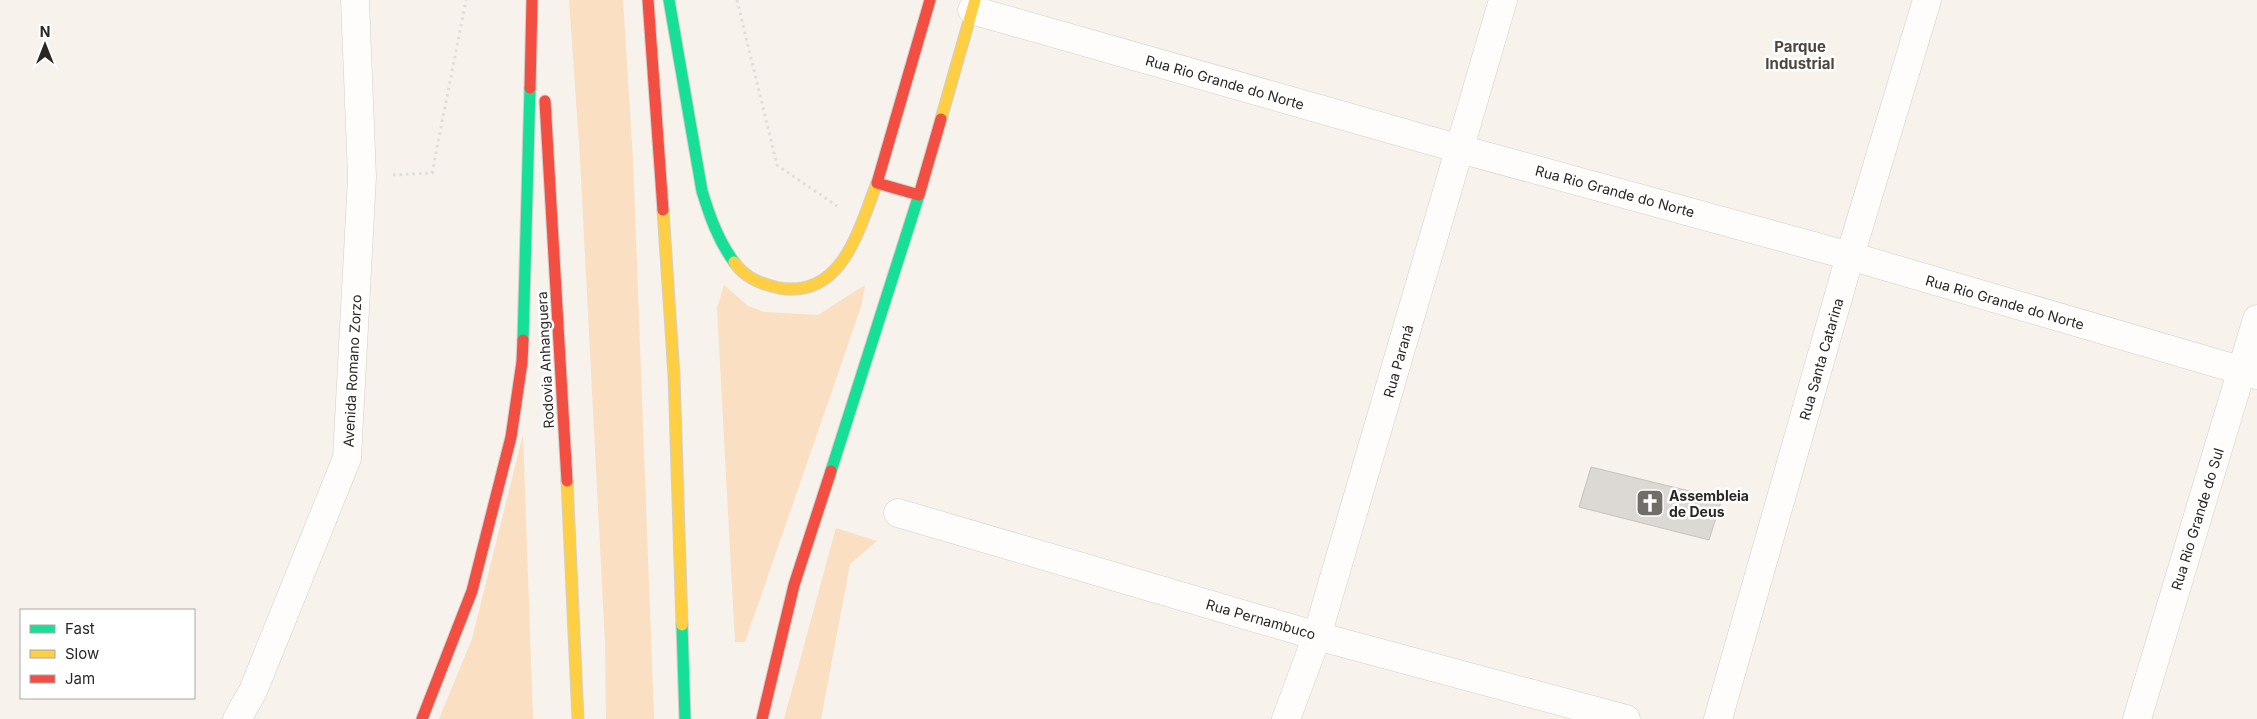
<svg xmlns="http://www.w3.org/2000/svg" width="2257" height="719" font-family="Inter,sans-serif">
  <rect width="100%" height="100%" fill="#f7f2ec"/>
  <g fill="#fadfc2">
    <polygon points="569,0 623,0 633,159 654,719 606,719 605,643 580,158"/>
    <polygon points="724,285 748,306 765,312 818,315 865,285 861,307 745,642 735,642 717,308"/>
    <polygon points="523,435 533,719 439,719 472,639"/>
    <polygon points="836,528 877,541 850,564 821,719 784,719"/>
  </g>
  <polygon fill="#dcd8d3" stroke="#c6c2bd" points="1591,467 1722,499 1709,540 1579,507"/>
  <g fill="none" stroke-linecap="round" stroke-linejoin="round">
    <defs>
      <g id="street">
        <polyline points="972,10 1460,149 1850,256 2257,375"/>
        <polyline points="898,513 1317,636 1626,719"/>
        <polyline points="237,719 253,691 347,458 362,177 355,0"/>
        <polyline points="1286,719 1317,636 1503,0"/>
        <polyline points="1718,719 1850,256 1927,0"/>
        <polyline points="2137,719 2257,319"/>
      </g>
      <g id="fast">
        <path d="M669,0L702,191C710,217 718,240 734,262"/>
        <polyline points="523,340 530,88"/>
        <polyline points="831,471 919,195"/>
        <polyline points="682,625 685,719"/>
      </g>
      <g id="slow">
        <polyline points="941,119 975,0"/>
        <polyline points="663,210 674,375 682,625"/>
        <path d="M734,262C745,278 761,284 779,288C843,299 859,228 877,183"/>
        <polyline points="567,481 578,719"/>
      </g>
      <g id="jam">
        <polyline points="648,0 663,210"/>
        <polyline points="930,0 877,183 919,195 941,119"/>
        <polyline points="530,88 532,0"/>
        <polyline points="545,101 567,481"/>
        <polyline points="422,719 472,591 511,437 522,362 523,340"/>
        <polyline points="762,719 794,585 831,471"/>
      </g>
    </defs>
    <use href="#street" stroke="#d3cfca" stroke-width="29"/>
    <use href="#fast" stroke="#d3cfca" stroke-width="13"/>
    <use href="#slow" stroke="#d3cfca" stroke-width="13"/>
    <use href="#jam" stroke="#d3cfca" stroke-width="13"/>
    <g stroke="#dfdedc" stroke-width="3" stroke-dasharray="2.5 4" stroke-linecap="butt">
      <polyline points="737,0 777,165 837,206"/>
      <polyline points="393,175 432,173 466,0"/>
    </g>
    <use href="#street" stroke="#fefdfc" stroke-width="28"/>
    <use href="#fast" stroke="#16e098" stroke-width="11"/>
    <use href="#slow" stroke="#ffcf43" stroke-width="11"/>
    <use href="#jam" stroke="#f24e42" stroke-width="11"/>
  </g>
  <defs>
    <symbol id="church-square" viewBox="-11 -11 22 22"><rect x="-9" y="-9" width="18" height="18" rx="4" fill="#726d69" stroke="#fff"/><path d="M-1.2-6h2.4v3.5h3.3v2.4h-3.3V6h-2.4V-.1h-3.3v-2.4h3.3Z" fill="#fff"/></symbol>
  </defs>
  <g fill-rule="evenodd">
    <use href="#church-square" x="1634" y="487" width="32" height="32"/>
  </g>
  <g text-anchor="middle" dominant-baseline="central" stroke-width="5" stroke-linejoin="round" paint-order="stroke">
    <g font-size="14" fill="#2a2623" stroke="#fff">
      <text transform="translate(1225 82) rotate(16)">Rua Rio Grande do Norte</text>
      <text transform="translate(1615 191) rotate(15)">Rua Rio Grande do Norte</text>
      <text transform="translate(2005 302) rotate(16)">Rua Rio Grande do Norte</text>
      <text transform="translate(1821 359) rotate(-74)">Rua Santa Catarina</text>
      <text transform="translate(545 360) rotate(-93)">Rodovia Anhanguera</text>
      <text transform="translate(1398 361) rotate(-74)">Rua Paraná</text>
      <text transform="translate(352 371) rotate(-87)">Avenida Romano Zorzo</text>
      <text transform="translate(2197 519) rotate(-73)">Rua Rio Grande do Sul</text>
      <text transform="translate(1261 619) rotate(16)">Rua Pernambuco</text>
    </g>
    <g font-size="14" font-weight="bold" fill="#2a2623" stroke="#fff" text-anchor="start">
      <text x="1669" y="495">Assembleia<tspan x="1669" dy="16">de Deus</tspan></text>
    </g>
    <g font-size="15" font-weight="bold" fill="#4e463e" stroke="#fff">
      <text x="1800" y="46">Parque<tspan x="1800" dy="17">Industrial</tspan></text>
    </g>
  </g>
  <rect x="20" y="609" width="175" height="90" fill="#ffffff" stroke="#aaa8a7"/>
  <rect x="30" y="625" width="25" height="8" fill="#16e098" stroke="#aaa8a7"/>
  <text x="65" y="634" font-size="15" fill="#2a2623">Fast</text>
  <rect x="30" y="650" width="25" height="8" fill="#ffcf43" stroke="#aaa8a7"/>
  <text x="65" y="659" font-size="15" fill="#2a2623">Slow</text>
  <rect x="30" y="675" width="25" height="8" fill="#f24e42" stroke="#aaa8a7"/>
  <text x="65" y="684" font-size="15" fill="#2a2623">Jam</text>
  <g transform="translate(45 45)" stroke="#ffffff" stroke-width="4" paint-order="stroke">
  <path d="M0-4L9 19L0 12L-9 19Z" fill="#2a2623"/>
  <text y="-8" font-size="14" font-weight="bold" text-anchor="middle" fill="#2a2623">N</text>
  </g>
</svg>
